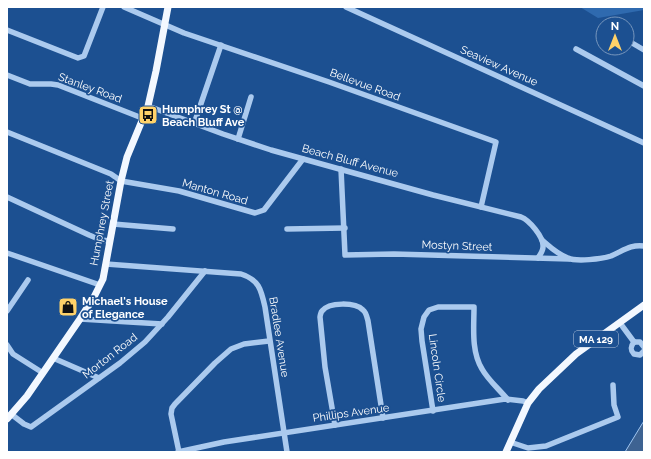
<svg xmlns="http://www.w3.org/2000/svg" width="651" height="459" font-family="Raleway,sans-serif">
  <rect width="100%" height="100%" fill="#1c5091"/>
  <polygon fill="#2f6aaf" points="580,7 644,7 644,10 598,18"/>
  <polygon fill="#3e6392" stroke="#9fc5f0" points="644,421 644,452 625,452 642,424"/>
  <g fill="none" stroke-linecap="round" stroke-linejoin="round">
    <g stroke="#abcaee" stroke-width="5.5">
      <polyline points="124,7 184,33 329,82 496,142 481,207"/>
      <polyline points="346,7 644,143"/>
      <polyline points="7,30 78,58 84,56 103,7"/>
      <polyline points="627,40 644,50"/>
      <polyline points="576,49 644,86"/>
      <polyline points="7,75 30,84 51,84 58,85 142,118"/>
      <path d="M148,106L223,134L271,150L433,195L521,217C529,220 544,237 543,247C543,251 540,255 538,258"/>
      <polyline points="194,124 221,45"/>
      <polyline points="7,132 111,174 121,181 179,191 255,213 264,210 303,159"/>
      <polyline points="238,139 251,97"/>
      <polyline points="341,169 345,255 394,254 569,259"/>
      <polyline points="7,197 89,235 101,240 110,241"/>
      <polyline points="113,224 173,229"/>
      <polyline points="287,229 345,228"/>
      <path d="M542,240C550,247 557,254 568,258C576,262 602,259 611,256C623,251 631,244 644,246"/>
      <polyline points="7,253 100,285"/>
      <path d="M106,264L241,274C259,280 261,289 265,307L287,452"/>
      <polyline points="7,311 28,280"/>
      <polyline points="80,319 162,324"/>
      <polyline points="620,323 634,342"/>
      <path d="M634,342C630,347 630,350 634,354L640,355L644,351"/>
      <polyline points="634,342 640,342 644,347"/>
      <polyline points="7,345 13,354 43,373"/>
      <polyline points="53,358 99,378"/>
      <path d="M433,411L422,341L421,329L424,317L429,310L438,307H474C474,327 471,351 482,369C488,380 500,390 508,400"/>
      <polyline points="11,414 24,424 31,427 120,363 145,342 168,317 205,271"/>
      <path d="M335,425L325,367L320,317C320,316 321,312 322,311C329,302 355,302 363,310C366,312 367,317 368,321L383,418"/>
      <polyline points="510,442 528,448 546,446 618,417 614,405 613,385"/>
      <polyline points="178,452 224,442 505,399 523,401 528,403"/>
      <polyline points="179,452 171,414 172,408 175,404 215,363 231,349 244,344 269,341"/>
    </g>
    <g stroke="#f3f8ff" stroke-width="7">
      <polyline points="7,419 27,396 80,319 94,297 103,279 121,181 127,157 148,106 156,71 168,7"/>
      <polyline points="506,452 528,403 539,389 576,354 644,305"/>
    </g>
  </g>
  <defs>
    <symbol id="bus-square" viewBox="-11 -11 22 22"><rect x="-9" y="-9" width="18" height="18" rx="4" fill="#ffd269" stroke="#1c5091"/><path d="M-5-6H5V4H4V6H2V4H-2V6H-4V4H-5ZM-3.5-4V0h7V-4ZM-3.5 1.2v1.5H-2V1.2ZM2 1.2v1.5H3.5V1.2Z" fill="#111"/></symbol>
    <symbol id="shop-square" viewBox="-11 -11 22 22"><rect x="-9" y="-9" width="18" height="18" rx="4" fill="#ffd269" stroke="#1c5091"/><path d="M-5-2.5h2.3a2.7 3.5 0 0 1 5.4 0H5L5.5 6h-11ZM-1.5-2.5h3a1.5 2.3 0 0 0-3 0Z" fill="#111"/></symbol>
  </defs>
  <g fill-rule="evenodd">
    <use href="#bus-square" x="137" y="104" width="22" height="22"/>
    <use href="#shop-square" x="57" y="296" width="22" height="22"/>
  </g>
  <g text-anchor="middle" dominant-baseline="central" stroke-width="3.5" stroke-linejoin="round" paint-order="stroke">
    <rect fill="#1c5091" stroke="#bbcade" stroke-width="1" x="574" y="331" width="44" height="16" rx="3"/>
    <g font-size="10" font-weight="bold" fill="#fff">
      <text x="596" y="339">MA 129</text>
    </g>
    <g font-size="11" fill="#fff" stroke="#1c5091">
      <text transform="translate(499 66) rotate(24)">Seaview Avenue</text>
      <text transform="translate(365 85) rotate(20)">Bellevue Road</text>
      <text transform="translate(90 88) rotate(20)">Stanley Road</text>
      <text transform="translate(350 161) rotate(15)">Beach Bluff Avenue</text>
      <text transform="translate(215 192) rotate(16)">Manton Road</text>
      <text transform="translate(102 223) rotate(-79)">Humphrey Street</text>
      <text transform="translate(457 246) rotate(2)">Mostyn Street</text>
      <text transform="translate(279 337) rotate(81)">Bradlee Avenue</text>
      <text transform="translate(110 356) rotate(-38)">Morton Road</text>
      <text transform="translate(437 368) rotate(82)">Lincoln Circle</text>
      <text transform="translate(351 413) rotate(-8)">Phillips Avenue</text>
    </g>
    <g font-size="11" font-weight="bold" fill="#fff" stroke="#1c5091" text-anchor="start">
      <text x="162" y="109">Humphrey St @<tspan x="162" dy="13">Beach Bluff Ave</tspan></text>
      <text x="82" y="301">Michael's House<tspan x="82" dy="13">of Elegance</tspan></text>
    </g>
  </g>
  <rect width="651" height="459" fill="none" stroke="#ffffff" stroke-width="16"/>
  <g transform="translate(615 36)"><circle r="19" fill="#1c5091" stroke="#7796bd"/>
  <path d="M0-3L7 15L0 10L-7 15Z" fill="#ffd269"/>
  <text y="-6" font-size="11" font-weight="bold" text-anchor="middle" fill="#ffffff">N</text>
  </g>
</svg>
